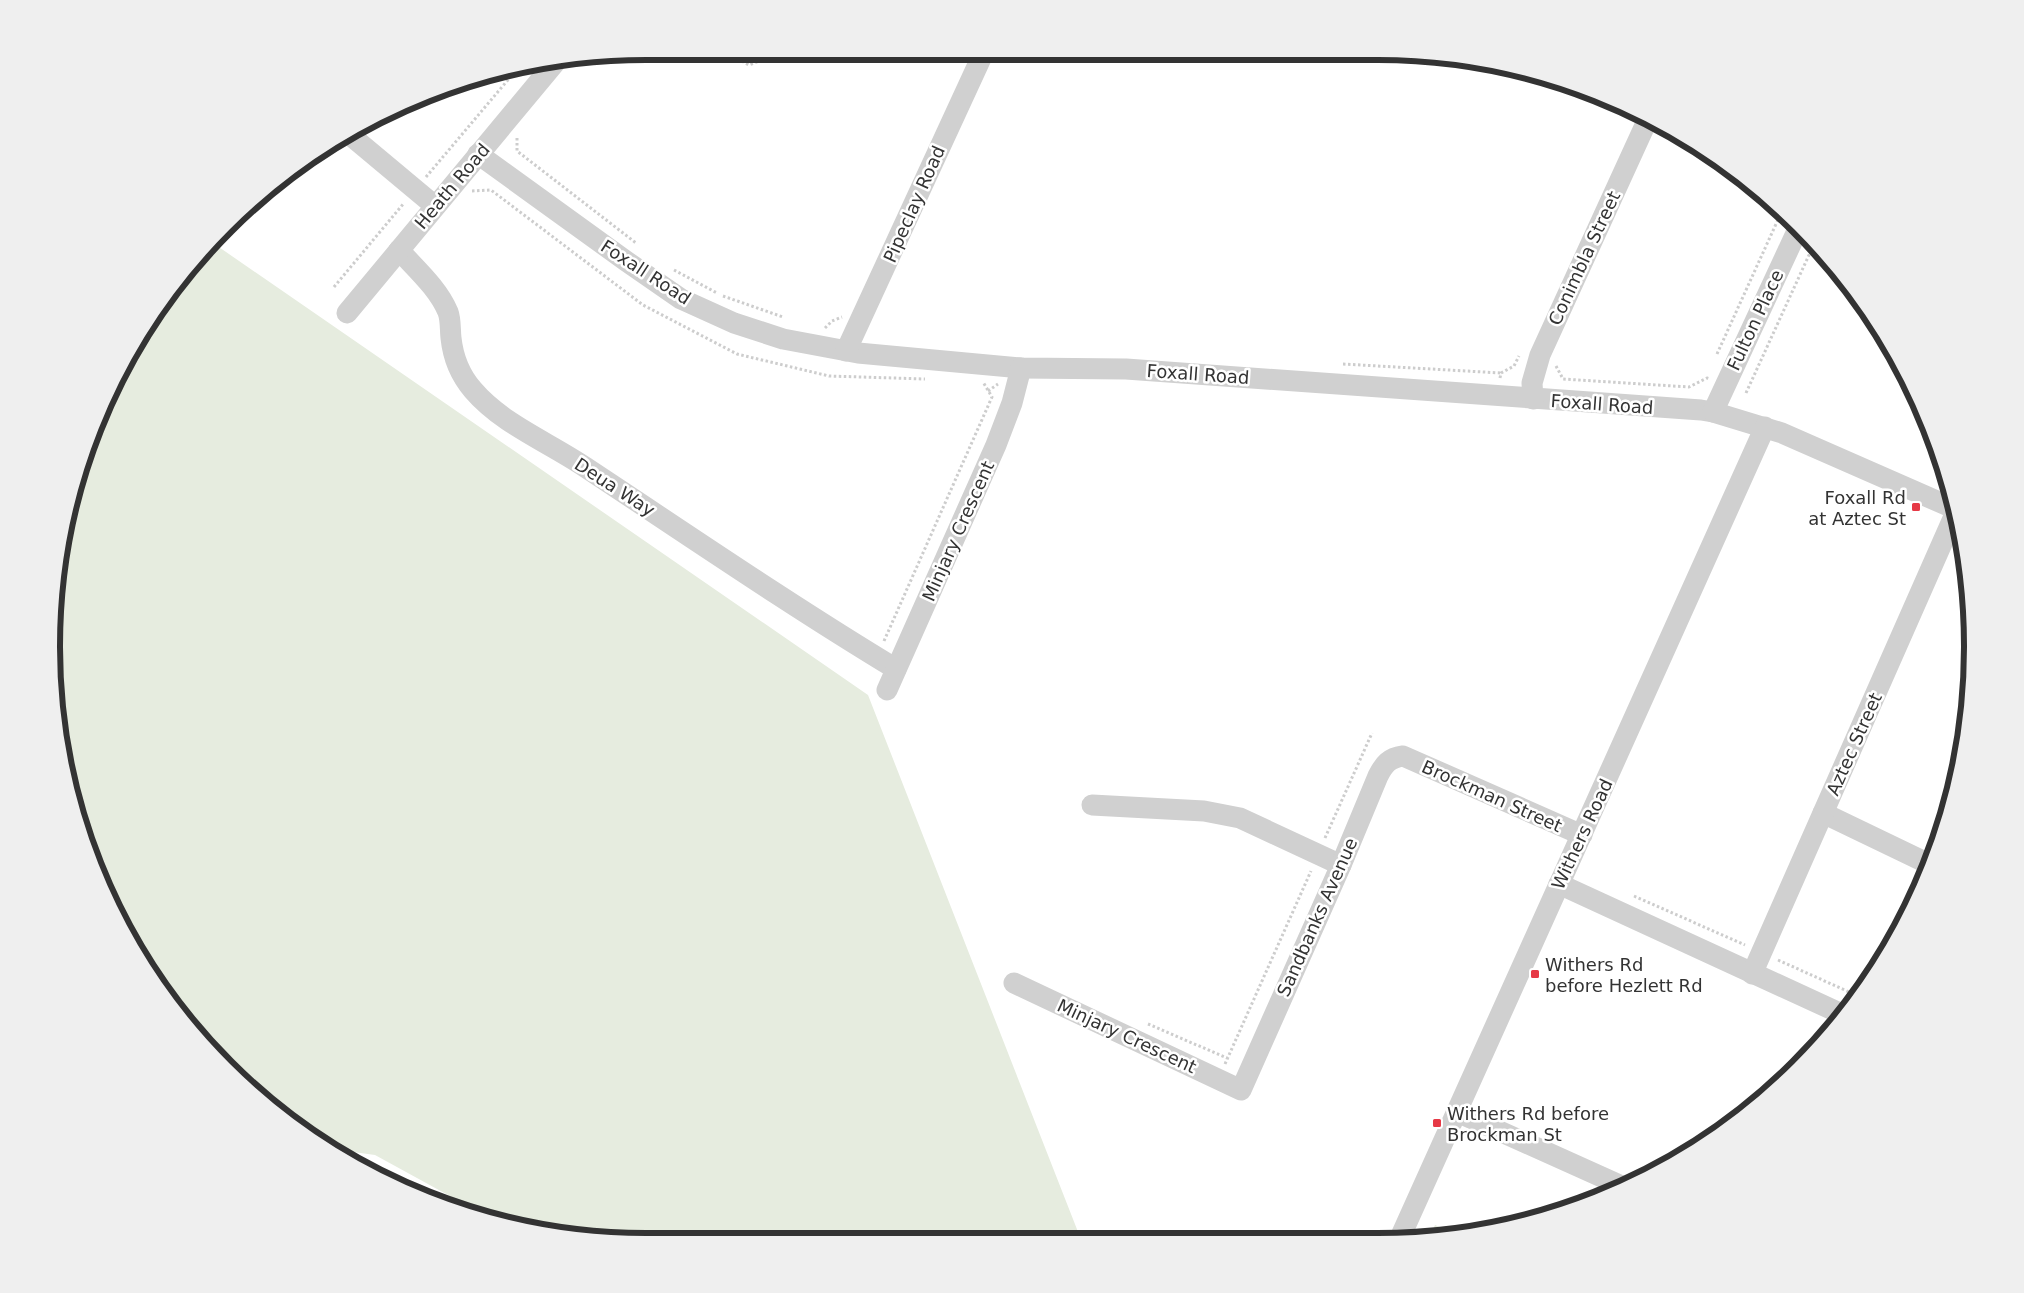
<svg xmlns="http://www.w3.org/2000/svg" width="2024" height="1293" font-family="'DejaVu Sans',sans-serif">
  <rect width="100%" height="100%" fill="#fff"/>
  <g fill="#e6ecdf">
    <polygon points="213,243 868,695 1080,1237 1078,1239 569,1237 479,1212 375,1155 339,1150 284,1119 199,1039 151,977 97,875 72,801 56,724 53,608 83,455 131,349 174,284"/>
    <polygon points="1435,1225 1456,1234 1429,1238"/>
  </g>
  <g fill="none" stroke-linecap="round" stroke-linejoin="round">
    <g stroke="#cdcdcd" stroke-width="3" stroke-dasharray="2.5 2.5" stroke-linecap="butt">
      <polyline points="733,56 749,65 762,60 765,56"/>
      <polyline points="576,66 584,56"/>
      <polyline points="517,138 517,151 636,243"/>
      <polyline points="426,177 518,68"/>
      <polyline points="472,191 491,190 643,305 737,354 829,376 925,379"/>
      <polyline points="674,270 717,293"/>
      <polyline points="334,287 404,203"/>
      <polyline points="723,296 783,317"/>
      <polyline points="825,328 832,321 842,317"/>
      <polyline points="1717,354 1781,213"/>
      <polyline points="1343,364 1501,373"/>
      <polyline points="1556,366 1563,379 1689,387 1707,378 1710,379"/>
      <polyline points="1500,378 1501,373 1514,366 1519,356"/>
      <polyline points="988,391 998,384"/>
      <polyline points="1746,393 1814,244"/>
      <polyline points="884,641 992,397 983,382"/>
      <polyline points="1325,838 1372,733"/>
      <polyline points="1634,896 1745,945"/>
      <polyline points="1778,960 1858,996"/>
      <polyline points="1148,1024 1227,1058"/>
      <polyline points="1225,1064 1311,871"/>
    </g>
    <g stroke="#d0d0d0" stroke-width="21">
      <polyline points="350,135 435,206"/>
      <polyline points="478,154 626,261 681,299 734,323 783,339 858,353 1021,368 1126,369 1701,410 1713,412 1782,433 1953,508"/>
      <path d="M399,250C416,269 438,288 448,312C451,320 450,330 451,338C453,357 460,375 473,390C502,424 548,442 585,467C688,535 790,605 896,669"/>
      <polyline points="347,313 558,59"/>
      <polyline points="846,351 982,56"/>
      <polyline points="1533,399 1532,383 1540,355 1647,121"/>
      <polyline points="1713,412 1798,229"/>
      <polyline points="887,690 996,445 1012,403 1021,368"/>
      <polyline points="1092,805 1204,811 1240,818 1341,865"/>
      <polyline points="1823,813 1929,864"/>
      <polyline points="1559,884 1844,1015"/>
      <polyline points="1752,974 1955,514"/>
      <path d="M1014,983L1241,1090L1341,865L1378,776C1384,764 1389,758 1403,756L1582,835"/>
      <polyline points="1457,1112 1624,1187"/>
      <polyline points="1399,1240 1765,427"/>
    </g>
  </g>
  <g fill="#e63946" stroke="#fff" stroke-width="2">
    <rect x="1911" y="502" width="10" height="10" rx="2.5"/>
    <rect x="1530" y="969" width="10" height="10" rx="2.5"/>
    <rect x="1432" y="1118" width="10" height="10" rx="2.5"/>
  </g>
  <g text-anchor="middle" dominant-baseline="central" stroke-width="5" stroke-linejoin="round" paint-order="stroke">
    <g font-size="18" fill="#333" stroke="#fff">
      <text transform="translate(452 186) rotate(-50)">Heath Road</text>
      <text transform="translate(914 204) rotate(-66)">Pipeclay Road</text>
      <text transform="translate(1584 258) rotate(-65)">Conimbla Street</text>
      <text transform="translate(646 272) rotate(33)">Foxall Road</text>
      <text transform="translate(1755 320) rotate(-65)">Fulton Place</text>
      <text transform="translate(1198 374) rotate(4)">Foxall Road</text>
      <text transform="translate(1602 404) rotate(4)">Foxall Road</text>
      <text transform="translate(615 487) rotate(33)">Deua Way</text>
      <text transform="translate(958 531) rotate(-66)">Minjary Crescent</text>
      <text transform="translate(1854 744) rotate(-66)">Aztec Street</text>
      <text transform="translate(1492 796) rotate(24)">Brockman Street</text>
      <text transform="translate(1582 834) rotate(-65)">Withers Road</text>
      <text transform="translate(1317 917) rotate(-66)">Sandbanks Avenue</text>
      <text transform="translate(1127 1036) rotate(25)">Minjary Crescent</text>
    </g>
    <g font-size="18" fill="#333" stroke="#fff" text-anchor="start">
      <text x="1906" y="497" text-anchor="end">Foxall Rd<tspan x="1906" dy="21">at Aztec St</tspan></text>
      <text x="1545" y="964">Withers Rd<tspan x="1545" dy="21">before Hezlett Rd</tspan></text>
      <text x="1447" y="1113">Withers Rd before<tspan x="1447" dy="21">Brockman St</tspan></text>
    </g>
  </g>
  <path d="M0 0H2024V1293H0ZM646 60H1378A586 586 0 0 1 1964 646V647A586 586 0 0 1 1378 1233H646A586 586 0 0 1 60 647V646A586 586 0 0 1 646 60Z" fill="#efefef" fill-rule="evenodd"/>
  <path fill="none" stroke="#333" stroke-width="6" d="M646 60H1378A586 586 0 0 1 1964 646V647A586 586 0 0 1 1378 1233H646A586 586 0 0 1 60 647V646A586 586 0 0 1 646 60Z"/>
</svg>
